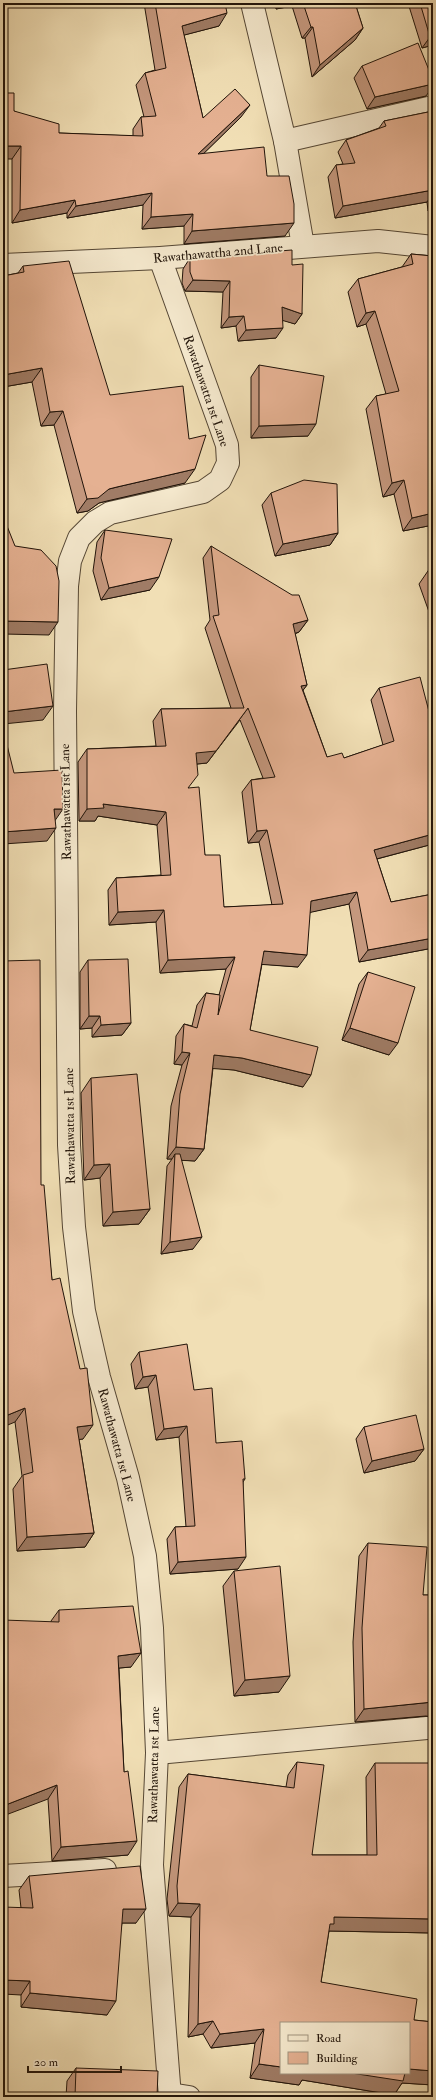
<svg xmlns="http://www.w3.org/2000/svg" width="436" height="2100" font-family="'IM FELL Double Pica',serif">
  <rect width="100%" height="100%" fill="#f1dfb5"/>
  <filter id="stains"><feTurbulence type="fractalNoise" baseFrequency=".005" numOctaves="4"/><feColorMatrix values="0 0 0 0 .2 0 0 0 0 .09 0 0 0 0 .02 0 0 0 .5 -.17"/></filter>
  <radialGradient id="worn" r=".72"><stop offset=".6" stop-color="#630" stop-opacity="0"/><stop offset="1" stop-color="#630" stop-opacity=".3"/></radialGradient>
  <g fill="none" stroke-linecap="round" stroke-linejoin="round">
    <defs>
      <g id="minor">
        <polyline points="252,3 285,141 303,246"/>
        <polyline points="285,141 433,107"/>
        <polyline points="160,258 221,428 227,445 228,463 220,480 203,492 110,513 95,522 79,538 70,561 67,586 65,711 69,1145 74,1227 84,1311 99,1377 128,1478 145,1556 152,1628 157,1753 152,1865 170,2097"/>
        <polyline points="3,265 160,258 378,241 433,247"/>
        <polyline points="157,1753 427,1728"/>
        <polyline points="3,1876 105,1870"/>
        <polyline points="170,2094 189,2097"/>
      </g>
    </defs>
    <use href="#minor" stroke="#544634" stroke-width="24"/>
    <use href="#minor" stroke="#f6eacf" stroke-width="22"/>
  </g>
  <g fill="#c5987e" stroke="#201309" fill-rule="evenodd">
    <polygon points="144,3 225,3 219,26 184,35 203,118 241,117 203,154 267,176 285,236 184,244 184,226 142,229 143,205 67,218 67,213 12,223 12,159 14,111 59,133 133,136 133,129 141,117 144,117 136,85 145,73 155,70"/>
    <polygon points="275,3 355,3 363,28 355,40 312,77 305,38 302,38 292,6 276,9"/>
    <polygon points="408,3 433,3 433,45 422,48"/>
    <polygon points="362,66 426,96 367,109 354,78"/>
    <polygon points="433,111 433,211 428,211 427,202 335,218 328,177 336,165 343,164 338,152 346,140 379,128 384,121"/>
    <polygon points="411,254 433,256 433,525 403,531 394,494 383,497 366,409 376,396 386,394 366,324 357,327 348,292 358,279 402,267"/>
    <polygon points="190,258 292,265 302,314 295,324 283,320 276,338 238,341 236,326 221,328 223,292 185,291 182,283 183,269"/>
    <polygon points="23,266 110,395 185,483 107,501 99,503 88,511 77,513 54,425 41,426 32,382 3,387 3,276 18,273"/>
    <polygon points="259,365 308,436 251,438 251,377"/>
    <polygon points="271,493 338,533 330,545 275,556 262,505"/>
    <polygon points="105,530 150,590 101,600 93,571 97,542"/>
    <path d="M211,546L308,620L299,632L295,634L307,685L303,690L327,757L344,758L383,745L371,700L379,688L433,727V844L377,859L391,902L433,894V948L359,962L349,904L310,912L298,967L262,964L250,1030L303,1087L234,1070L213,1068L204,1149L195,1161L181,1160L193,1249L161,1254L167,1166L172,1159H167L171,1106L182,1065L174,1064L176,1036L184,1024L192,1026L197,1005L206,993L219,995L226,969L160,973L156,922L109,925L108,890L116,878L161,875L157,825L98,816L95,821H79L78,762L87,749L156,746L153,721L161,709L231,708L205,628L210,620L203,558ZM240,720L263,778L251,780L242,792L248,843L259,842L272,905L224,907L205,855L188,788L197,764L207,763Z"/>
    <polygon points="433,567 433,623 419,584 430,568"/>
    <polygon points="88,960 131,1023 122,1035 92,1037 92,1028 80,1029 80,972"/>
    <polygon points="368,972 389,1055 342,1040 359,984"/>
    <polygon points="91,1078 150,1209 139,1224 103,1226 100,1178 84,1180 81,1093"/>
    <polygon points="41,1185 52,1280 83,1439 79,1439 94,1533 85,1547 17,1551 13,1489 22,1476 15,1422"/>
    <polygon points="139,1352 194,1390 216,1443 245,1479 243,1482 238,1569 170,1574 167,1539 175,1527 186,1527 179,1437 156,1440 148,1387 135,1389 131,1364"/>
    <polygon points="364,1427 424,1449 415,1461 364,1473 356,1439"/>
    <polygon points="368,1543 423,1595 433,1595 433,1717 426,1716 355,1722 353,1642 359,1556"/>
    <polygon points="234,1571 279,1692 234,1696 223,1586"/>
    <polygon points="59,1610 131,1667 119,1668 128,1855 52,1861 48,1799 51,1621"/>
    <polygon points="297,1762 312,1855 367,1855 366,1777 375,1763 433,1933 329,1931 321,1982 414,2020 433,2022 433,2085 402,2083 394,2095 302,2080 299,2085 250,2078 255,2043 211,2048 203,2034 188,2037 191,1917 169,1916 167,1899 179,1787 188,1774 286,1787 288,1775"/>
    <polygon points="29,1876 136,1923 122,1923 107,2015 21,2007 21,1908 19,1890"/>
    <polygon points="76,2068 157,2097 66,2097 67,2081"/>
  </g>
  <g fill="#a07c66" stroke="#201309">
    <polygon points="280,3 294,3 292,6 276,9"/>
    <polygon points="227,13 219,26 173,38 182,26"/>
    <polygon points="311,27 313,27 305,38 302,38"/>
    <polygon points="363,28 355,40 312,77 320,65"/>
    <polygon points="433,36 433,45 422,48 430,37"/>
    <polygon points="433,84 433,86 426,96 367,109 375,97"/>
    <polygon points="250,105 241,117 190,167 198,154"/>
    <polygon points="3,146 21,146 12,159 3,159"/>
    <polygon points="433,190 433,193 427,202 335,218 343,206"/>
    <polygon points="152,193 143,205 67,218 76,206"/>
    <polygon points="75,200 67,213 12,223 20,210"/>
    <polygon points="433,203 433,211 428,211"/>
    <polygon points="193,214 184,226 142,229 151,217"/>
    <polygon points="294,223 285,236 184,244 192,231"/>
    <polygon points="193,280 230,281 223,292 185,291"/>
    <polygon points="282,307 302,314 295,324 274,318"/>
    <polygon points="375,311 366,324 357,327 366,313"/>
    <polygon points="244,316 236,326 221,328 229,317"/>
    <polygon points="283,328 276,338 238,341 246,330"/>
    <polygon points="42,368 32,382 3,387 3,375"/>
    <polygon points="63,411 54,425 41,426 50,412"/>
    <polygon points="316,424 308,436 251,438 259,426"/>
    <polygon points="195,469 185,483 107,501 99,503 88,511 77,513 87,499 109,489 117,487"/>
    <polygon points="404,480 394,494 383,497 392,483"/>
    <polygon points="433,513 433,525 403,531 412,518"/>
    <polygon points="338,533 330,545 275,556 283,544"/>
    <polygon points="159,577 150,590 101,600 109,588"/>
    <polygon points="308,620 299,632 284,637 293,624"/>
    <polygon points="3,621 58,622 49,635 3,634"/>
    <polygon points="307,685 298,697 301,686"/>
    <polygon points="53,706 43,720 3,724 3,712"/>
    <polygon points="248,708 207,763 187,765 196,753"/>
    <polygon points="103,804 166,812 157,825 98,816 95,821 79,821 87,809"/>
    <polygon points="54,809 63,809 54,822"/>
    <polygon points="56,828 47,841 3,844 3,832"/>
    <polygon points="267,830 259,842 248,843 257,831"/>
    <polygon points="433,834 433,844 365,862 374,850"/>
    <polygon points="357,892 349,904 303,914 311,901"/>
    <polygon points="164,910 156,922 109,925 118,912"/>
    <polygon points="433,938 433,948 359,962 368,950"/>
    <polygon points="264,951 307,955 298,967 256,964"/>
    <polygon points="235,957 226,969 160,973 168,960"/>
    <polygon points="89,1016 100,1016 92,1028 80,1029"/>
    <polygon points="131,1023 122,1035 92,1037 101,1025"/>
    <polygon points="350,1028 398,1043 389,1055 342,1040"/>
    <polygon points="182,1052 190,1053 182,1065 174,1064"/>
    <polygon points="214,1055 242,1058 311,1075 303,1087 234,1070 205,1068"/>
    <polygon points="176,1147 204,1149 195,1161 175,1160 175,1154 172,1159 167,1159"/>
    <polygon points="110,1164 100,1178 84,1180 94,1165"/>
    <polygon points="150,1209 139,1224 103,1226 113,1212"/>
    <polygon points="202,1237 193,1249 161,1254 170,1242"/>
    <polygon points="156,1375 148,1387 135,1389 143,1377"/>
    <polygon points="25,1408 15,1422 3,1427 3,1417"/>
    <polygon points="93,1425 83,1439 67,1441 77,1427"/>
    <polygon points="187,1426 179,1437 156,1440 164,1429"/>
    <polygon points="424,1449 415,1461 364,1473 372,1461"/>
    <polygon points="94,1533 85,1547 17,1551 27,1537"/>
    <polygon points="246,1557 238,1569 170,1574 178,1562"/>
    <polygon points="141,1653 131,1667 108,1669 118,1656"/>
    <polygon points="290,1676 279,1692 234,1696 245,1680"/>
    <polygon points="433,1702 433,1717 426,1716 355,1722 364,1709"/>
    <polygon points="57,1785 48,1799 3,1816 3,1806"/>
    <polygon points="137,1841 128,1855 52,1861 61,1847"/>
    <polygon points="178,1903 200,1904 191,1917 169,1916"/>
    <polygon points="123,1909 146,1909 136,1923 113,1923"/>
    <polygon points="334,1917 433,1919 433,1933 329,1931 320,1937"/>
    <polygon points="3,1980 30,1981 21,1995 3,1994"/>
    <polygon points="30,1993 116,2001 107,2015 21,2007"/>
    <polygon points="213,2021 203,2034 188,2037 198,2024"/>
    <polygon points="264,2029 255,2043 211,2048 220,2034"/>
    <polygon points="259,2064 281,2067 281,2073 409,2073 409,2069 433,2071 433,2085 402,2083 394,2095 302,2080 299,2085 250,2078"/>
  </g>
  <g fill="#e5b192" stroke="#201309" fill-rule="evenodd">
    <polygon points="155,3 225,3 227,13 182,26 203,118 235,89 250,105 198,154 264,147 267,176 289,176 294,204 294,223 192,231 193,214 151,217 152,193 76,206 75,200 20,210 21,146 3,146 3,93 14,93 14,111 59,124 59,133 143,136 141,117 156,116 145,73 166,68"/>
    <polygon points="303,3 355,3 363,28 320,65 313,27 311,27"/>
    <polygon points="420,3 433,3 433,36 430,37"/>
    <polygon points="418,43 433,80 433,84 375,97 362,66"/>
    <polygon points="433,111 433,190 343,206 336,165 355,163 346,140 386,126 384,121"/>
    <polygon points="292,250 292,265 303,264 302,314 282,307 283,328 246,330 244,316 229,317 230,281 193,280 190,272 190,258"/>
    <polygon points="411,254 433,256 433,301 432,301 433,305 433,513 412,518 404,480 392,483 376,396 399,391 375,311 366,313 358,279 413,264"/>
    <polygon points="69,261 110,395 183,386 189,439 206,435 195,469 117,487 109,489 98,498 87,499 63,411 50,412 42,368 3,375 3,276 24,272 23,266"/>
    <polygon points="259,365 324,376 316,424 259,426"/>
    <polygon points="304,480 337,484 338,533 283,544 271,493"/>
    <polygon points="7,526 15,546 41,550 56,566 59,581 58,622 3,621 3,528"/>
    <polygon points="105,530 172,539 159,577 109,588 101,558"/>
    <path d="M211,546L292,595H299L308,620L293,624L307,685L301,686L327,757L342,753L344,758L394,741L379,688L420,677L433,727V834L374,850L391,902L433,894V938L368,950L357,892L311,901L307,955L264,951L250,1030L318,1047L311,1075L242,1058L214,1055L204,1149L176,1147L180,1094L190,1053L182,1052L184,1024L197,1028L206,993L220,995L218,1015L235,957L168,960L164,910L118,912L116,878L171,875L166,812L103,804L104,808L87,809V749L166,746L161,709L244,708L213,616L219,615ZM248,708L275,777L251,780L257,831L267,830L283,904L224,907L220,855H205L199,787L188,788L198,775L196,753L216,751Z"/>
    <polygon points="433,567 433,576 430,568"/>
    <polygon points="47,664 53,706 3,712 3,670"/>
    <polygon points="3,729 14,773 62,770 63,809 54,809 56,828 3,832"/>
    <polygon points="128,959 131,1023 101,1025 100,1016 89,1016 88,960"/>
    <polygon points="40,960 41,1185 44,1185 52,1280 60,1278 80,1369 87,1368 93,1425 77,1427 94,1533 27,1537 23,1475 33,1472 25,1408 3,1417 3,961"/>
    <polygon points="368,972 415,987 398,1043 350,1028"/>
    <polygon points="137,1074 150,1209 113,1212 110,1164 94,1165 91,1078"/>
    <polygon points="175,1154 180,1154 202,1237 170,1242"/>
    <polygon points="187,1344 194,1390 212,1388 216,1443 242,1441 245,1479 243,1479 246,1557 178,1562 175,1527 195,1526 187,1426 164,1429 156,1375 143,1377 139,1352"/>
    <polygon points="416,1415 424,1449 372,1461 364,1427"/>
    <polygon points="368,1543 427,1547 423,1595 433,1595 433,1702 364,1709 362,1628"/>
    <polygon points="280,1566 290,1676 245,1680 234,1571"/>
    <polygon points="133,1606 141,1653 118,1656 124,1772 128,1771 137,1841 61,1847 57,1785 3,1806 3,1620 59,1622 59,1610"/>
    <polygon points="297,1762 324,1765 312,1855 377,1855 375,1763 433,1763 433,1919 334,1917 334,1924 330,1924 321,1982 417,1999 414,2020 433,2022 433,2071 409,2069 409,2023 281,2023 281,2067 259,2064 264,2029 220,2034 213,2021 198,2024 200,1904 178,1903 177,1886 188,1774 294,1788"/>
    <polygon points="140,1866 146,1909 123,1909 116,2001 30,1993 30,1981 3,1980 3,1907 33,1908 29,1876"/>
    <polygon points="76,2068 158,2071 157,2097 75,2097"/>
    <polygon points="351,2073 405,2073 403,2081"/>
  </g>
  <g text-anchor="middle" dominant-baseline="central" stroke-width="3.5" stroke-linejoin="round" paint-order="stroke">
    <g font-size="13" fill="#201309" stroke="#f6eacf">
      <text transform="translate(218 253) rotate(-5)">Rawathawattha 2nd Lane</text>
      <text transform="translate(206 391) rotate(71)">Rawathawatta 1st Lane</text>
      <text transform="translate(66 802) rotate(-91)">Rawathawatta 1st Lane</text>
      <text transform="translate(70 1126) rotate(-91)">Rawathawatta 1st Lane</text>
      <text transform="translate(117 1445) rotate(75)">Rawathawatta 1st Lane</text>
      <text transform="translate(154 1765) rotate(-89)">Rawathawatta 1st Lane</text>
    </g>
  </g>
  <rect width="436" height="2100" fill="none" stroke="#f1dfb5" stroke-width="16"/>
  <rect x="4" y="4" width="428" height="2092" fill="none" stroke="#201309" stroke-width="2"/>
  <rect x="8" y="8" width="420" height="2084" fill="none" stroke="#201309"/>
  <rect x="280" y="2022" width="130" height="52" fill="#f6eacf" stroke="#a09480"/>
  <rect x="288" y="2035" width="20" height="6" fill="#f6eacf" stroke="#a09480"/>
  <text x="316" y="2042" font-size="12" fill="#201309">Road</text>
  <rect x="288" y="2052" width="20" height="12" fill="#e5b192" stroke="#a09480"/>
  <text x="316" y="2062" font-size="12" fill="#201309">Building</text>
  <path d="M28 2066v6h93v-6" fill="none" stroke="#201309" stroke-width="2"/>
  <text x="34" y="2066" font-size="12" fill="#201309" stroke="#f6eacf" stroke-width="3" paint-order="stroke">20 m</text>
  <rect width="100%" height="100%" filter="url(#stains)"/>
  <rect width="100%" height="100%" fill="url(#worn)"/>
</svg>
